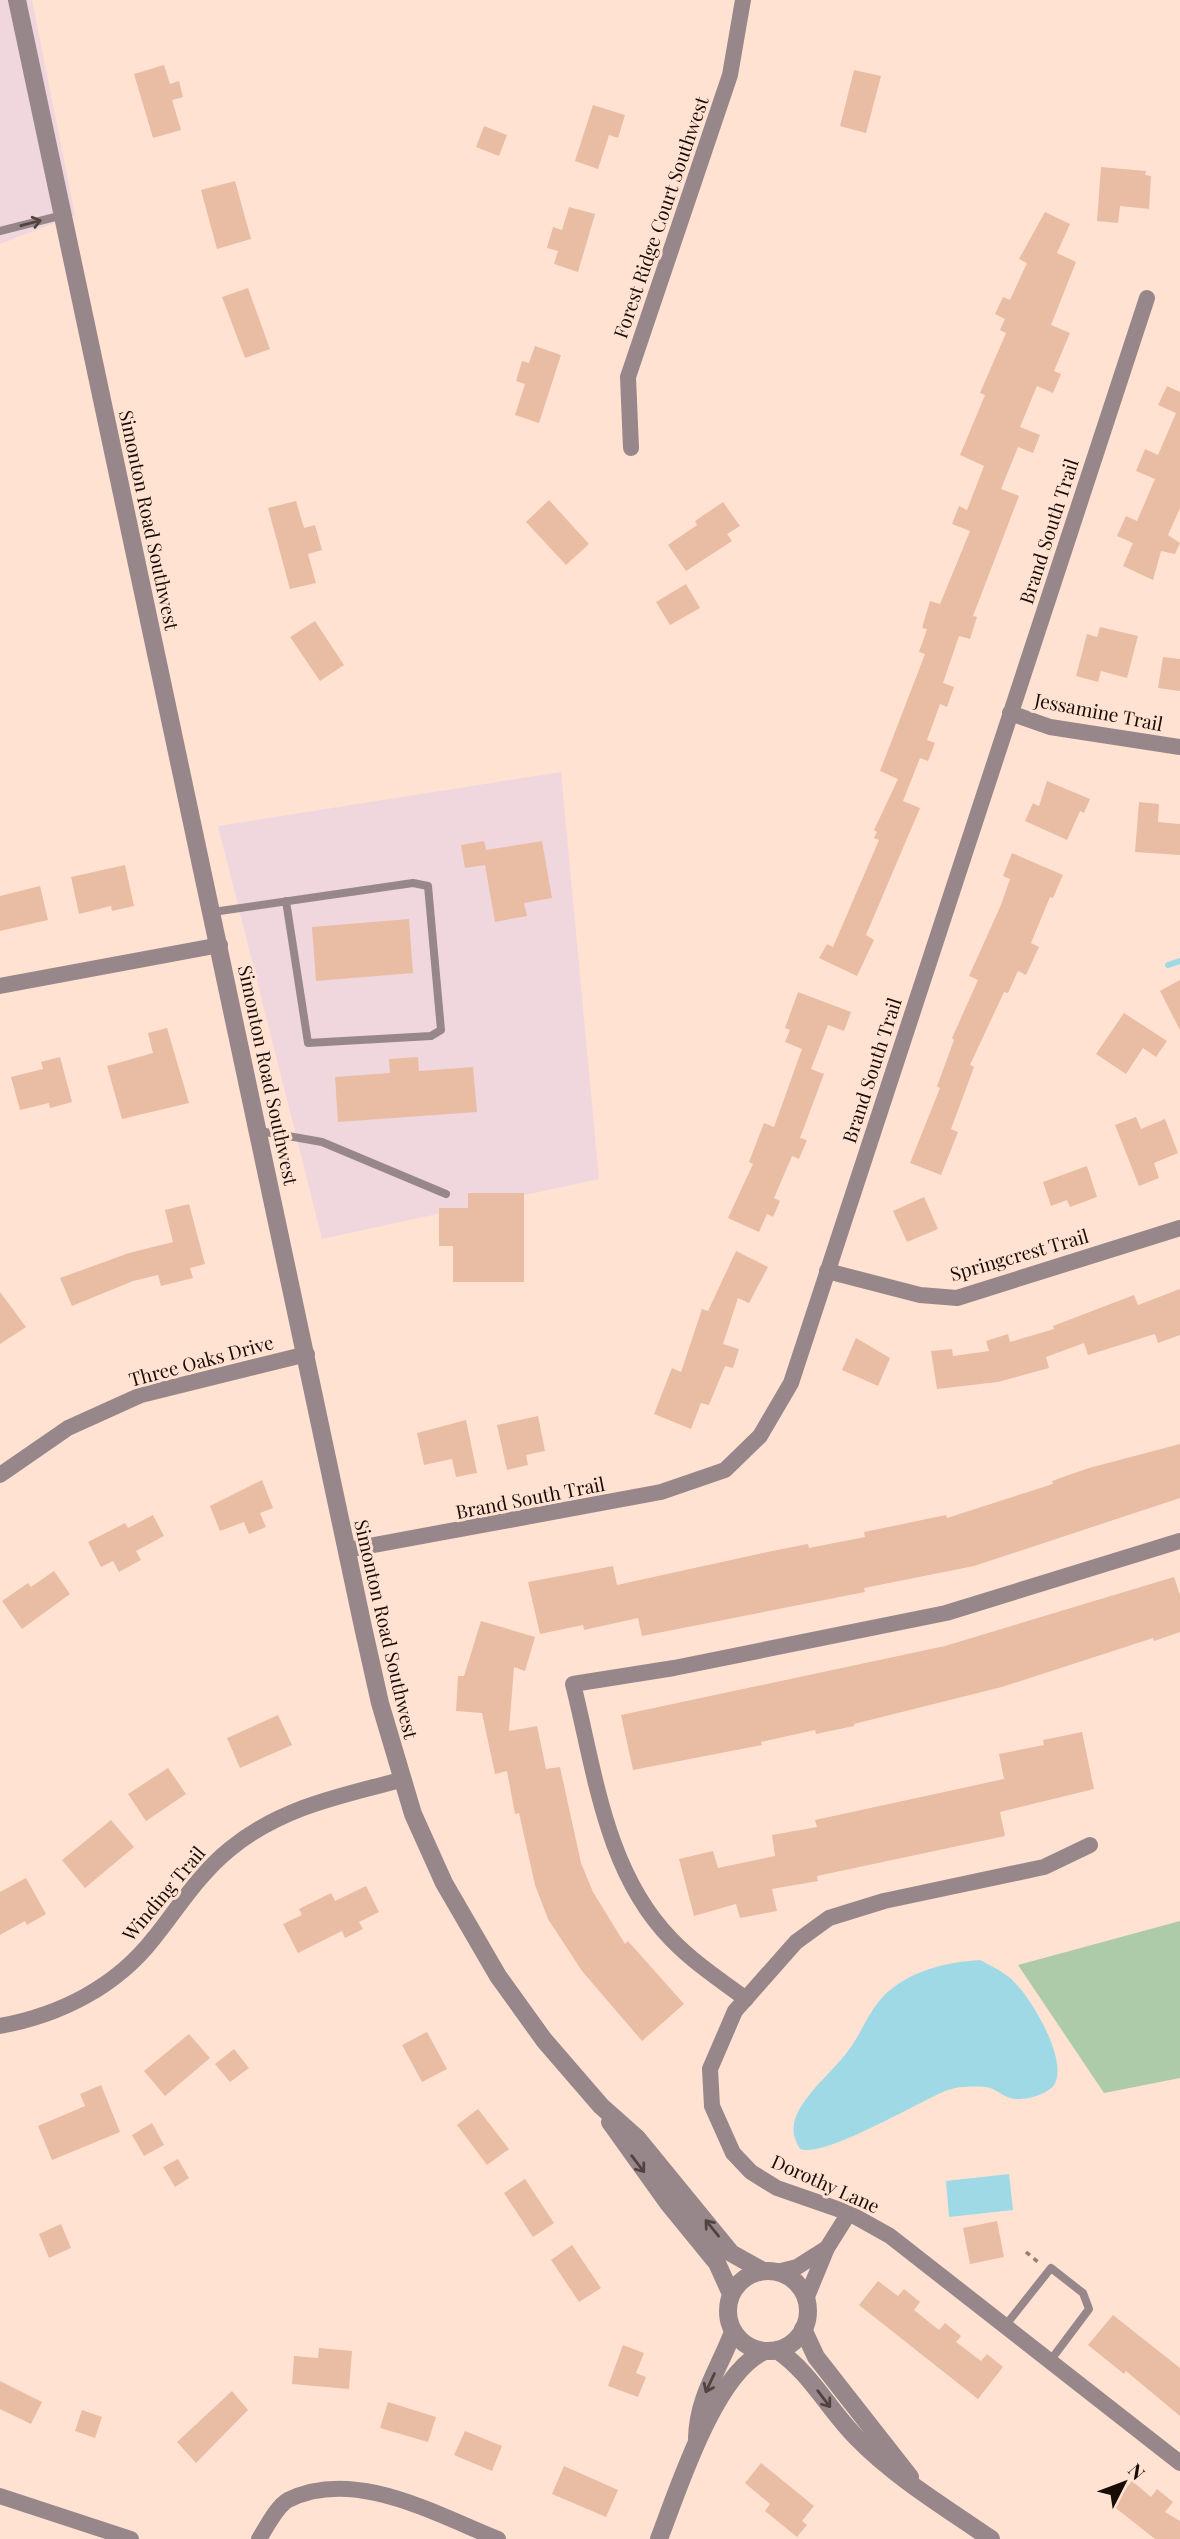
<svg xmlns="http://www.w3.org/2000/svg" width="1180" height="2539" font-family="'Playfair Display',serif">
  <rect width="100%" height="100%" fill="#ffe2d2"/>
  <g fill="#f0d7de">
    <polygon points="0,0 32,0 75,215 0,244"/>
    <polygon points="561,772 599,1179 322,1239 218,826"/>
  </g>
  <polygon fill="#aecba9" points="1180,1921 1180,2078 1104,2093 1018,1965"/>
  <g fill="#9ed9e5">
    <path d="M980,1960C993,1967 1007,1973 1016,1984C1033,2001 1069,2062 1054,2085C1047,2095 1022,2102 1010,2098C1001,2095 995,2088 986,2087C975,2086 958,2086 948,2090C919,2101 826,2158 800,2149C793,2137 791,2128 797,2114C808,2091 832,2072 848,2051C864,2030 871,2003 894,1987C920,1968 950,1962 980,1960Z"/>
    <polygon points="1009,2174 1013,2210 949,2217 946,2181"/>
  </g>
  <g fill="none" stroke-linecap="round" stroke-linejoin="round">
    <polyline stroke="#9ed9e5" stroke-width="6" points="1168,965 1180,961"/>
  </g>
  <g fill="#e9bda3">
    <polygon points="164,65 170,84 179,81 183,97 172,100 181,130 153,138 134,74"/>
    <polygon points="854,70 881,76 866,133 840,126"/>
    <polygon points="593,105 625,115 618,138 609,135 598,169 575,161"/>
    <polygon points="484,126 507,135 499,156 476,147"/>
    <polygon points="1101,167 1146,171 1145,175 1151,176 1149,209 1120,206 1118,223 1097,221"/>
    <polygon points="235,181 251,239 217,249 201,190"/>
    <polygon points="569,207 595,214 578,272 554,264 558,251 547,248 553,227 562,230"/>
    <polygon points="1045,212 1070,224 1057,253 1076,262 1051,325 1070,333 1054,371 1061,374 1053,393 1037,386 1020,427 1040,435 1033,453 1018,447 1001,489 1019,496 973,616 977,617 970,639 959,636 943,683 954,687 947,707 940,704 927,740 935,743 928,761 920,758 903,801 920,808 866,935 874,940 857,976 819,958 827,944 833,947 879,840 874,838 877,832 874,830 898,779 880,771 925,654 919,652 927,629 922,628 930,601 940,604 970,531 952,524 959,506 967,510 984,466 960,455 985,395 980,393 1006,333 1000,330 1005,319 995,314 1003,297 1010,300 1027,263 1019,259"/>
    <polygon points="248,288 270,349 245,358 222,297"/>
    <polygon points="535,346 561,355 539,423 515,415 525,384 516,381 522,361 529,363"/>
    <polygon points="1167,386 1180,392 1180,508 1168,535 1180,543 1175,554 1161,551 1153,580 1123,566 1133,543 1117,536 1126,516 1137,521 1155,479 1136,471 1145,449 1158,455 1176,413 1158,405"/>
    <polygon points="549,500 589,544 566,565 526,522"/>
    <polygon points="296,501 304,528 315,525 322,550 308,554 316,583 290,589 268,508"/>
    <polygon points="723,502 740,526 727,534 732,541 686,571 668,545 697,525 695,521"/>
    <polygon points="686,584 700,608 670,625 656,602"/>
    <polygon points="315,621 344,665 320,681 290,637"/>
    <polygon points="1100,627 1138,636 1127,678 1101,671 1098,682 1076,676 1087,634 1097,637"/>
    <polygon points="1163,657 1180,659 1180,691 1158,688"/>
    <polygon points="1047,781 1090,799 1084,813 1080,811 1067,840 1025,821 1033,803 1039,806"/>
    <polygon points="1139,802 1159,804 1158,822 1180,824 1180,855 1135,852"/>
    <polygon points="484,841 486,850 542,841 552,898 524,903 527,916 495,922 485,865 465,868 461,845"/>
    <polygon points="1012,853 1063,875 1053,898 1050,897 1031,943 1039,947 1026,975 1018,971 1008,993 1004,992 970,1065 974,1067 951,1129 958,1132 941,1175 910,1163 940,1088 937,1086 954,1040 952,1038 978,980 969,976 1001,905 1010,879 1003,876"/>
    <polygon points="125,865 134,906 112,911 111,906 79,914 71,877"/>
    <polygon points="40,886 48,920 0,931 0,896"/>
    <polygon points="409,919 413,973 316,981 312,927"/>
    <polygon points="1180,980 1180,1030 1160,991"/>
    <polygon points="798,992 851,1012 844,1031 828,1025 811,1069 824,1074 800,1138 807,1140 799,1159 792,1156 774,1198 780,1201 773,1217 767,1214 759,1232 728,1218 753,1164 749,1162 764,1123 774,1127 802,1049 785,1042 790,1030 785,1028"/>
    <polygon points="1124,1013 1167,1041 1156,1057 1143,1048 1126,1074 1096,1054"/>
    <polygon points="167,1028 189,1103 122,1119 107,1066 153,1053 148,1033"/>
    <polygon points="60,1057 72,1102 50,1108 49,1103 20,1110 11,1077 43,1069 41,1062"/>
    <polygon points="418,1057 419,1071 473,1067 477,1112 338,1122 335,1077 390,1073 389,1059"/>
    <polygon points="1136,1117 1141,1129 1165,1119 1178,1153 1154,1163 1159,1178 1139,1186 1115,1125"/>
    <polygon points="1087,1166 1097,1197 1070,1207 1067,1200 1051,1206 1043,1182"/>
    <polygon points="468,1193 524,1193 524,1282 453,1282 453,1246 439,1246 439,1208 468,1208"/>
    <polygon points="924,1197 938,1229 907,1242 893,1211"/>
    <polygon points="189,1204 205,1264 190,1268 193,1278 161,1286 158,1275 133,1281 72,1306 60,1278 129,1253 173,1242 165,1210"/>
    <polygon points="736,1251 768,1267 749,1303 738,1298 723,1344 739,1349 733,1368 725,1366 709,1405 701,1403 691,1429 654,1414 672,1368 681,1372 702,1309 708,1311"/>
    <polygon points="1180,1289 1180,1335 1158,1343 1155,1334 1088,1355 1084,1343 1046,1357 1049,1368 998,1382 937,1389 931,1351 952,1349 953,1356 989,1351 986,1341 1008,1334 1010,1342 1054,1329 1053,1326 1134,1295 1138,1305"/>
    <polygon points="0,1292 26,1327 0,1344"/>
    <polygon points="856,1338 890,1358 878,1386 842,1370"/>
    <polygon points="538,1416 545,1451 526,1455 528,1465 507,1470 497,1425"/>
    <polygon points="466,1420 477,1473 456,1477 452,1459 424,1465 417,1433"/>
    <polygon points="1180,1444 1180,1498 974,1566 864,1588 865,1592 642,1636 638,1618 584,1630 583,1625 540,1634 528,1582 613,1566 617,1585 777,1550 808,1544 809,1548 865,1537 864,1532 946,1515 947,1518 1053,1484 1052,1481 1089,1468"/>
    <polygon points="262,1480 273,1508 260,1513 266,1527 249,1534 244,1522 220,1531 210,1506"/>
    <polygon points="153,1515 164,1536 136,1551 141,1560 119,1572 113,1561 101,1567 88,1542 125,1523 128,1528"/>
    <polygon points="54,1571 70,1594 22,1629 2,1601 28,1583 31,1587"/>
    <polygon points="1174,1577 1180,1595 1180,1632 1154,1641 1153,1638 1002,1687 854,1724 854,1726 816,1734 815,1730 761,1742 762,1745 633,1770 621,1715 945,1646"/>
    <polygon points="481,1621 535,1637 525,1671 514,1667 509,1731 537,1726 546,1769 560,1767 581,1863 593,1892 625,1944 628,1941 684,2004 642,2041 582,1971 548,1919 535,1885 519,1813 515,1814 507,1771 495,1774 482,1713 456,1711 458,1676 464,1676"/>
    <polygon points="278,1715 292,1745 240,1768 227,1738"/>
    <polygon points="1082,1732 1094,1789 1000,1812 1005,1836 817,1876 818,1881 772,1889 777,1911 740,1918 736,1904 694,1916 679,1859 713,1851 718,1868 775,1856 772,1835 817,1827 815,1820 1004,1779 999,1754 1044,1745 1043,1740"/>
    <polygon points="168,1768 186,1794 146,1821 128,1794"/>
    <polygon points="111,1820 134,1847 85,1888 62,1860"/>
    <polygon points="26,1878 46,1914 27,1925 25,1921 0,1935 0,1892"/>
    <polygon points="366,1886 379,1912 359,1922 363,1929 345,1938 342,1931 298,1953 283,1924 302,1915 299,1909 331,1893 335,1901"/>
    <polygon points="427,2032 447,2069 422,2082 402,2045"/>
    <polygon points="189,2034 210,2058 165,2096 144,2071"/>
    <polygon points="234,2049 249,2068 230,2082 215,2064"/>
    <polygon points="101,2085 120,2132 52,2160 38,2126 85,2106 80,2094"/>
    <polygon points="478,2109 509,2149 487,2165 457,2125"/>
    <polygon points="152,2123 164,2145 144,2156 132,2135"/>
    <polygon points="178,2159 189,2178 175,2187 163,2167"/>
    <polygon points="525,2179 554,2223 533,2237 504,2193"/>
    <polygon points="997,2221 1004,2257 970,2264 963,2228"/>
    <polygon points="61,2224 71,2248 49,2258 39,2234"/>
    <polygon points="572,2245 601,2288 579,2302 551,2260"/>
    <polygon points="878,2281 898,2296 904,2289 920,2302 914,2310 939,2330 945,2323 961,2336 956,2342 981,2361 987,2354 1003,2367 978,2399 859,2305"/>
    <polygon points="1113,2315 1180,2368 1180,2416 1126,2371 1124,2374 1088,2345"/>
    <polygon points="623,2345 644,2353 636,2373 646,2377 638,2397 608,2386"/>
    <polygon points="319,2348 352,2351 349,2389 292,2384 294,2356 318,2358"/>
    <polygon points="0,2381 42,2402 31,2424 0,2409"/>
    <polygon points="232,2391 248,2410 196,2463 177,2442"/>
    <polygon points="388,2402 436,2417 428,2442 380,2428"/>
    <polygon points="82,2410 102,2417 95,2438 75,2431"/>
    <polygon points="465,2431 502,2446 492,2471 454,2455"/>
    <polygon points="761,2463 814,2506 802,2521 807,2525 797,2537 765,2511 770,2504 745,2483"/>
    <polygon points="564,2466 618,2490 606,2517 552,2494"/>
    <polygon points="1132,2481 1151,2497 1157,2489 1173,2502 1165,2512 1180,2521 1180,2539 1155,2539 1112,2505"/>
  </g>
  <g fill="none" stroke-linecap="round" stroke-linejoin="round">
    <polyline stroke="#947f74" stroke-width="3.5" stroke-dasharray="5 5" stroke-linecap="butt" points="1026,2252 1038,2262"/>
    <g stroke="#98878a" stroke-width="8">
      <polyline points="0,231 63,215"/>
      <polyline points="213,912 413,883 428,886 441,1030 431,1036 308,1043 286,901"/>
      <polyline points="260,1131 322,1142 446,1194"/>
      <polyline points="1005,2326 1051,2268 1083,2293 1089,2309 1050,2361"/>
    </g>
    <g stroke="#98878a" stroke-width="16">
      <polyline points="631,448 628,377 730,75 743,0"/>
      <polyline points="1010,713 1050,727 1180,747"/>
      <polyline points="0,986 220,945"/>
      <polyline points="827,1271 920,1295 957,1298 1180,1228"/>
      <polyline points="0,1475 68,1428 141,1395 307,1354"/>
      <polyline points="347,1550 661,1492 725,1470 760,1436 791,1383 1147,298"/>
      <polyline points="1090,1845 1044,1867 884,1901 829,1918 796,1942 735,2011 710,2069 712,2106 733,2153 751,2172 777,2188 849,2213 890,2236 1180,2463"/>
      <path d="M746,1999C720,1980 693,1962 671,1939C605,1871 595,1771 573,1684L674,1668L946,1613L1180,1541"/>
      <path d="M0,2026C60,2015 116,1987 154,1938C178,1908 199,1874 230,1849C280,1808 339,1796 401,1780"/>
      <polyline points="777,2272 797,2267 827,2248"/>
      <polyline points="806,2299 827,2248 849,2213"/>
      <polyline points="0,2496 131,2539"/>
      <path d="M259,2539C266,2528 277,2506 288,2500C354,2467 435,2514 498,2539"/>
    </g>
    <g stroke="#98878a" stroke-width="18">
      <polyline points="17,0 363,1627 380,1703 413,1814 444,1883 498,1976 544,2040 601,2106 637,2138 731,2253 763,2271"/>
      <polyline points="610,2122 668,2203 717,2263 731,2294"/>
      <circle cx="768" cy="2311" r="40"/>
      <polyline points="803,2329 816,2357 910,2477"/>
      <path d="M777,2350C811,2373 828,2409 857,2438C896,2478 945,2507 991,2539"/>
      <path d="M697,2438C698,2397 719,2369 733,2332"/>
      <path d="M659,2539C678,2490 715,2372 765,2351"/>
    </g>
  </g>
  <defs><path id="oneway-shaft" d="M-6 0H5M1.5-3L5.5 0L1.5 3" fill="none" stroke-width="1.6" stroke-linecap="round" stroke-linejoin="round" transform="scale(1.75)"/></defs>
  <g stroke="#524341">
    <use href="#oneway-shaft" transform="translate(31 223) rotate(-15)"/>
    <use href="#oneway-shaft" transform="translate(638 2164) rotate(53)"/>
    <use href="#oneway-shaft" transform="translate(712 2228) rotate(-129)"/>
    <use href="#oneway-shaft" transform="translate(710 2383) rotate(115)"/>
    <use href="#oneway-shaft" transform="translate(824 2399) rotate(53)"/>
  </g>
  <g text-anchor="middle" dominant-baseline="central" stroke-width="6" stroke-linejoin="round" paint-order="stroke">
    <g font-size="19" fill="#180c06" stroke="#ffe2d2">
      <text transform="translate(660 217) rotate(-71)">Forest Ridge Court Southwest</text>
      <text transform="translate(150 520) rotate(78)">Simonton Road Southwest</text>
      <text transform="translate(1048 531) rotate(-72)">Brand South Trail</text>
      <text transform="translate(1099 711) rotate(11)">Jessamine Trail</text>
      <text transform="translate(871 1070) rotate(-72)">Brand South Trail</text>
      <text transform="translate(269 1075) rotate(78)">Simonton Road Southwest</text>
      <text transform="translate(1019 1254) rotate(-16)">Springcrest Trail</text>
      <text transform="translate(201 1360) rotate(-15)">Three Oaks Drive</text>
      <text transform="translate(530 1497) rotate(-11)">Brand South Trail</text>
      <text transform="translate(387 1629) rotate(77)">Simonton Road Southwest</text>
      <text transform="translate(163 1893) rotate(-50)">Winding Trail</text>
      <text transform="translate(826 2183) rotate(24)">Dorothy Lane</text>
    </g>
  </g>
  <g transform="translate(1124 2483) rotate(48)" stroke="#ffe2d2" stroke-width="5" paint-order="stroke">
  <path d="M0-5L12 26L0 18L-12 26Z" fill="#180c06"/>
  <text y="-10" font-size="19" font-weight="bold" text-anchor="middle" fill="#180c06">N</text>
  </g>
</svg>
